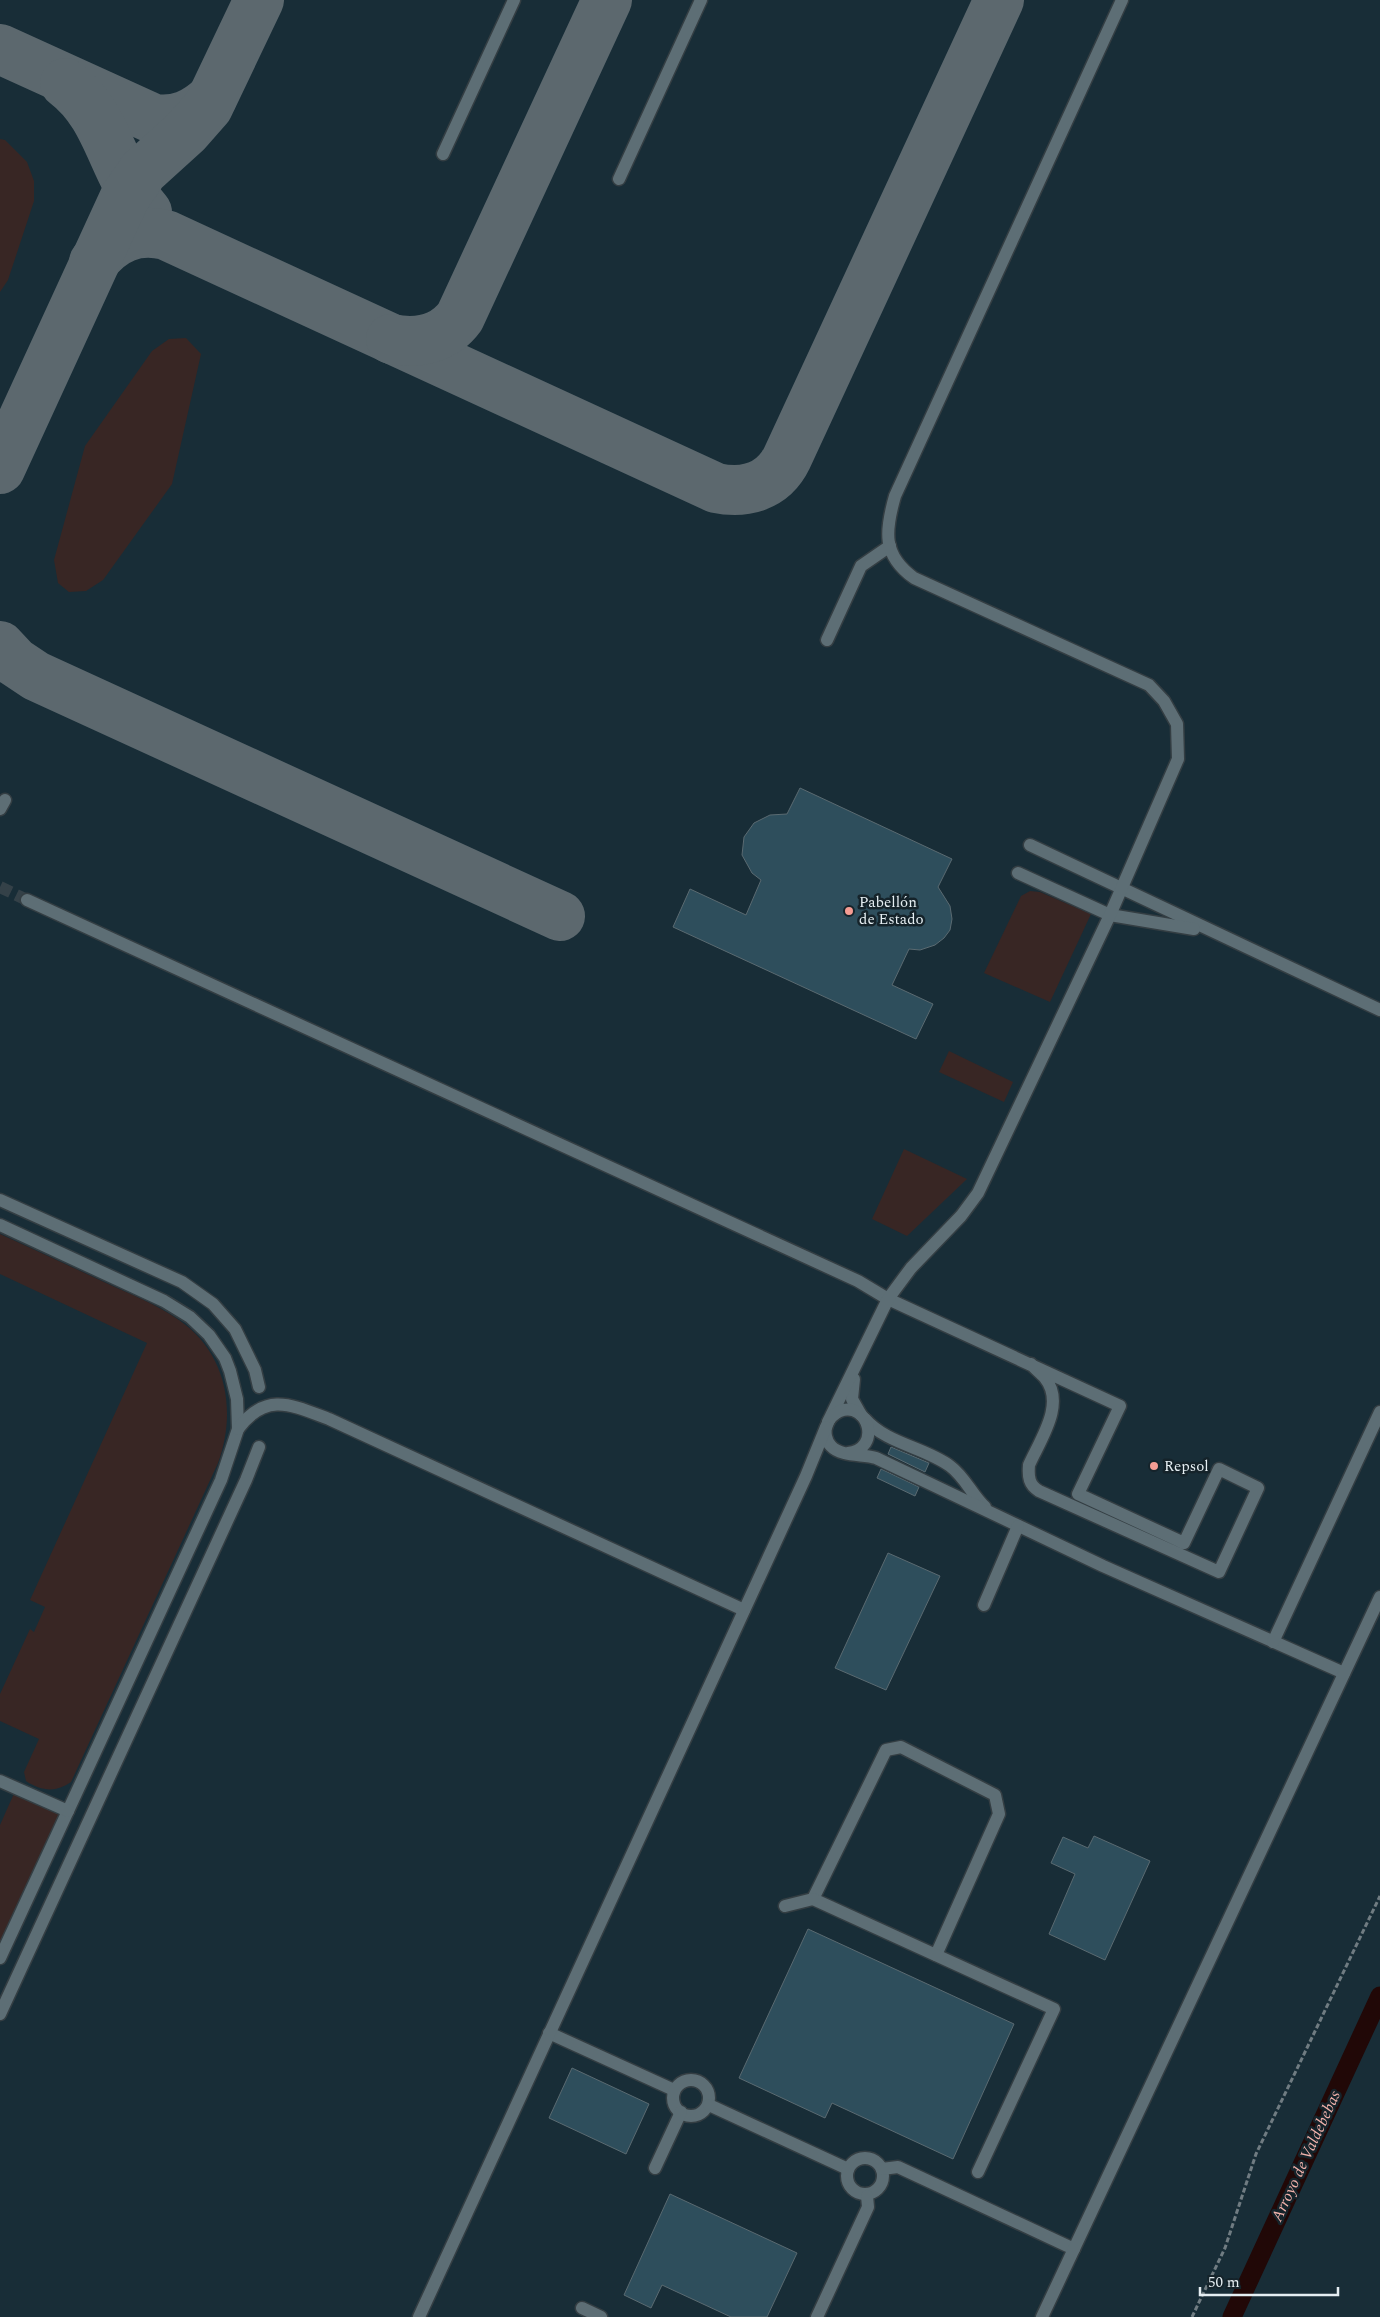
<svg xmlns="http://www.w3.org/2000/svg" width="1380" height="2317" font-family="Spectral,serif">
  <rect width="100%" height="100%" fill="#15232a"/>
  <rect fill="#182d37" x="0" y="0" width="1380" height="2317"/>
  <g fill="#382624">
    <polygon points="0,139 5,140 27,162 34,181 34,201 8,280 0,292"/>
    <polygon points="186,338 201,354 172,484 103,580 86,591 69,592 58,583 54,560 85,446 152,351 169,339"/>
    <polygon points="1030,891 1040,892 1091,914 1050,1002 984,973 1021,896"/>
    <polygon points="949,1051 1013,1082 1004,1102 939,1072"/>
    <polygon points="904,1149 967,1179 907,1236 872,1219"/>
    <path d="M0,1234C35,1250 70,1266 104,1282C130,1294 156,1304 179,1320C227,1353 237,1411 218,1463L71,1782C56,1793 41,1791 26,1781L24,1772L39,1739L0,1721V1694L30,1629L34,1632L45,1607L30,1600L147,1343L0,1274Z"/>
    <polygon points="16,1789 68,1811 0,1958 0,1825"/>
  </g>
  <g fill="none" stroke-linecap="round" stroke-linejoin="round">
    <polyline stroke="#210807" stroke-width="19" points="1232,2317 1380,1996"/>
    <g stroke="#5c686e" stroke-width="50">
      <path d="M0,49L154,119C177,122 195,114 212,98"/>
      <path d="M65,83C110,117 111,171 147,212"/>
      <path d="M94,262C113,238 136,228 166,235L716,488C745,494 773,487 787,458L999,0"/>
      <path d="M391,339C417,344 444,339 460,317L607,0"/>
      <polyline points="0,469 125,197 143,171 186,132 208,107 259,0"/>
      <polyline points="0,646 15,662 36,676 560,916"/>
    </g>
  </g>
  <g fill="#2e4e5c" stroke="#5a6a71">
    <polygon points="800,788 952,859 938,887 950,906 952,919 950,930 944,938 935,945 920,950 909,949 892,985 933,1004 916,1039 673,927 690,889 746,915 761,880 752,873 742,855 744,837 754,823 770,815 787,814"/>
    <polygon points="891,1447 929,1463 925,1472 888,1454"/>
    <polygon points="881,1469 919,1487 915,1496 877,1478"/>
    <polygon points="888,1553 940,1576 886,1690 835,1668"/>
    <polygon points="1094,1836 1150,1861 1105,1960 1049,1934 1075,1874 1051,1863 1063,1837 1088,1848"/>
    <polygon points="808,1929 1014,2024 953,2159 832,2103 825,2118 739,2078"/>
    <polygon points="572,2068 649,2104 626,2154 549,2118"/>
    <polygon points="670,2194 797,2253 767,2317 731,2317 662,2285 651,2308 624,2295"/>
  </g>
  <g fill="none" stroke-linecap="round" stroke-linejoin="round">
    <polyline stroke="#344148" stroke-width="12" stroke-dasharray="12 6" stroke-linecap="butt" points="0,887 27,900"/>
    <defs>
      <g id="minor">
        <polyline points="443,154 514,0"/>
        <polyline points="619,179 701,0"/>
        <polyline points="827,640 861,566 890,546"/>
        <polyline points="0,809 5,800"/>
        <polyline points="1030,845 1380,1010"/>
        <polyline points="1018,873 1110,915 1194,929"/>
        <path d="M27,900L858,1281L888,1299L1120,1406L1078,1494L1184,1543L1219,1469L1258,1488L1219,1572L1039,1491C1029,1485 1028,1477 1029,1465C1040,1440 1066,1404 1045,1378C1041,1373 1035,1369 1031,1364"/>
        <polyline points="0,1200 182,1282 213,1304 235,1329 255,1370 259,1387"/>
        <polyline points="0,1225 164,1301 190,1317 209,1335 225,1358 230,1371 237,1399 238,1429 221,1480 0,1958"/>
        <polyline points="854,1379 852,1399 861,1415"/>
        <path d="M865,1419C887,1444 924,1447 950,1466C965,1477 972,1495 985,1507"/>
        <path d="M828,1422L888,1299L911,1268L961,1216L978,1193L1110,915L1178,759L1177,724L1164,701L1149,685L914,578C882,555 885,531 895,496L1122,0"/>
        <path d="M238,1429C266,1391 292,1405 329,1419L744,1610"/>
        <path d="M848,1453C882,1449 869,1401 840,1411C834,1414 829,1418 827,1425C824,1432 826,1441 831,1446C841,1457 863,1454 876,1458L1103,1566L1344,1673"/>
        <polyline points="984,1605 1018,1526"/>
        <polyline points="1273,1642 1380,1412"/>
        <polyline points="0,1781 68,1811"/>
        <polyline points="813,1899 886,1750 901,1747 995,1795 999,1814 936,1955"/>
        <polyline points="785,1906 813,1899 1054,2009 978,2172"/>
        <polyline points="0,2014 246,1480 259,1447"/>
        <polyline points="549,2033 674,2090"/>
        <circle cx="691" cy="2098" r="18"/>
        <polyline points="709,2105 848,2169"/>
        <circle cx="865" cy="2176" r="18"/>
        <polyline points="655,2168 681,2112"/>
        <polyline points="882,2169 898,2167 1074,2249"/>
        <polyline points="582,2308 601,2317"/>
        <polyline points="419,2317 806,1476 826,1427"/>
        <polyline points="817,2317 868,2207 867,2196"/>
        <polyline points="1042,2317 1380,1597"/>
      </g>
    </defs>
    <use href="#minor" stroke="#343e43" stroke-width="15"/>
    <polyline stroke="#707c82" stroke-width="3" stroke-dasharray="5 2.5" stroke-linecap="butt" points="1192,2317 1225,2248 1256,2154 1380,1896"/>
    <use href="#minor" stroke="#5d6e75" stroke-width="12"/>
  </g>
  <g fill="#f59c93" stroke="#15232a" stroke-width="2">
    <circle cx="849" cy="911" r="5"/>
    <circle cx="1154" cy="1466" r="5"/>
  </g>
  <g text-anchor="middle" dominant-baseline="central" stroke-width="5" stroke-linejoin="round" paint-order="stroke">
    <g font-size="15" fill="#e5eef2" stroke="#15232a" text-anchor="start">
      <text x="859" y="902">Pabellón<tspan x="859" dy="17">de Estado</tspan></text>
      <text x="1164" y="1466">Repsol</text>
    </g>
    <g font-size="16" font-style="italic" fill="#f2b2ab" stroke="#15232a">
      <text transform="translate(1306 2156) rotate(-65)">Arroyo de Valdebebas</text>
    </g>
  </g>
  <path d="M1200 2287v8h138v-8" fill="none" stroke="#e5eef2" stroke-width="2.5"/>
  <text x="1208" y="2287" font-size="15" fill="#e5eef2" stroke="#15232a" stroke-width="4" paint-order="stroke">50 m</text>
</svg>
